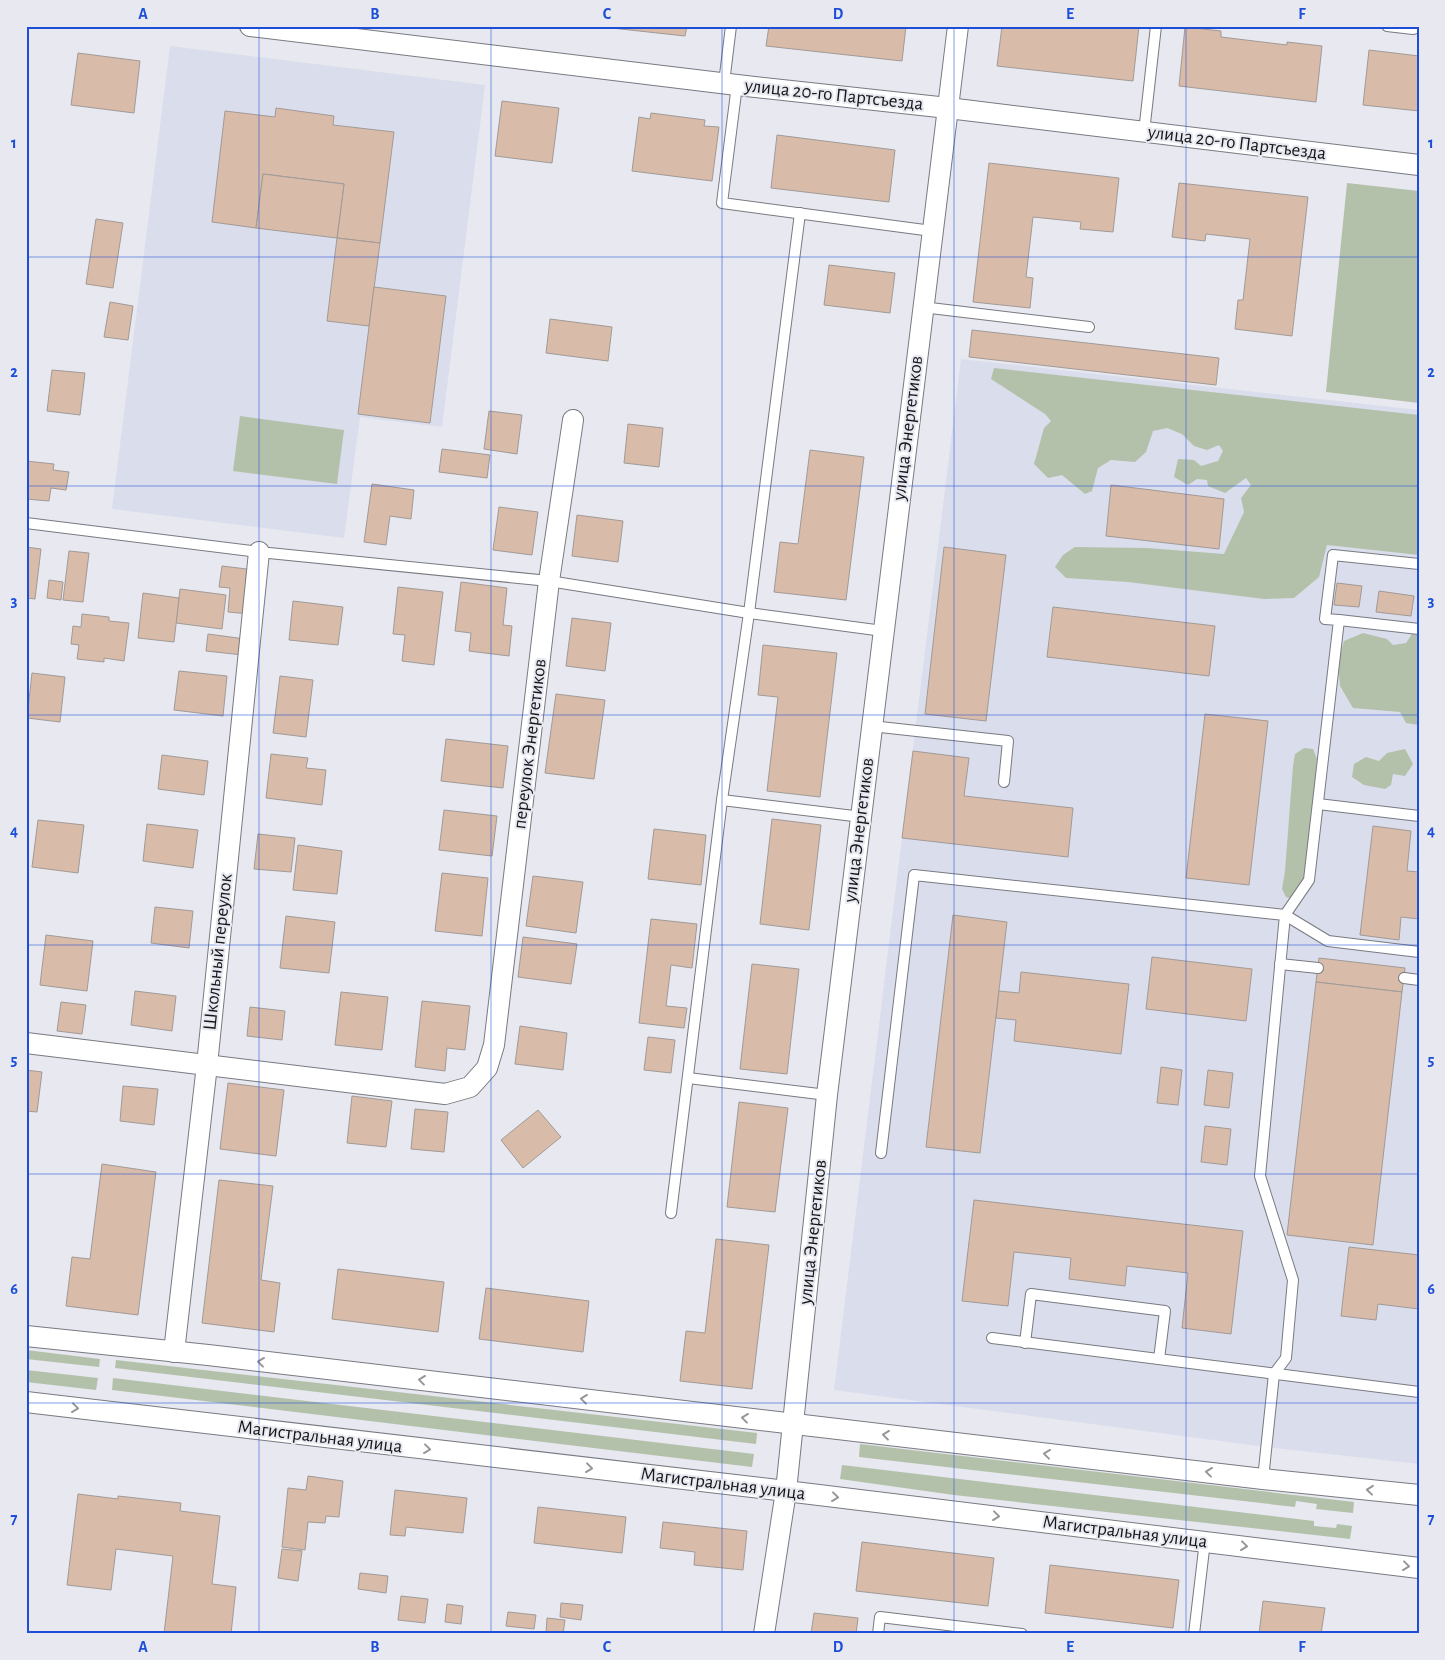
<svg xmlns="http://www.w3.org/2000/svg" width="1445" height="1660" font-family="'Alegreya Sans',sans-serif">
  <rect width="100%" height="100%" fill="#e7e8f0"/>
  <g fill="#daddec">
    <polygon points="170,46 485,85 442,427 360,417 344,538 112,509"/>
    <polygon points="961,359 1419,410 1419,1464 1266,1447 834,1390"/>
  </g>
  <g fill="#b4c1aa">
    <polygon points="1347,183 1419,191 1419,403 1326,392"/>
    <polygon points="994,368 1419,415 1419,555 1327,545 1319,577 1294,598 1264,599 1128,582 1066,578 1055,567 1063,555 1075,547 1147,548 1224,554 1244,512 1241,498 1251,485 1246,478 1225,493 1208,486 1207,480 1197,479 1188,485 1174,477 1178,459 1194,460 1201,466 1218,461 1223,451 1219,445 1207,450 1194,446 1182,434 1167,428 1153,431 1146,452 1135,462 1111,460 1098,468 1092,491 1085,494 1062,475 1048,478 1034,464 1044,428 1051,421 1045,414 991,379"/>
    <polygon points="240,416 344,430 337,484 233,471"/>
    <polygon points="1363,633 1387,639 1393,645 1406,643 1412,634 1418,635 1419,725 1406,723 1400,712 1353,708 1340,686 1338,662 1344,641"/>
    <polygon points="1304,748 1313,749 1317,759 1306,879 1292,899 1286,897 1282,889 1285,871 1293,766 1295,754"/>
    <polygon points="1405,749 1413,764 1405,776 1393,774 1391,785 1385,789 1364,785 1352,777 1354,764 1366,757 1379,761 1387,753"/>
    <polygon points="26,1350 100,1359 99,1367 26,1359"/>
    <polygon points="116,1360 757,1433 756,1444 115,1368"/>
    <polygon points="26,1370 98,1378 96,1390 26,1382"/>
    <polygon points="113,1378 754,1454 752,1467 112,1390"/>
    <polygon points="860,1444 1354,1502 1353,1513 1316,1509 1317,1504 1296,1501 1295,1507 859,1457"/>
    <polygon points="842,1465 1314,1521 1314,1526 1336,1528 1337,1524 1352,1526 1350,1539 954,1495 840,1479"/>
  </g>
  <g fill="#d9bbaa" stroke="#a19a96">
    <polygon points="593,26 687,26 685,36"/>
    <polygon points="769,26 906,26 902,61 766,46"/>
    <polygon points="1002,26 1139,26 1133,81 997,66"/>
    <polygon points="1185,27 1221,31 1221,37 1287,45 1287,42 1322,46 1316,102 1179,86"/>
    <polygon points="1369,50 1419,56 1419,111 1363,105"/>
    <polygon points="78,53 140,61 134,113 71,105"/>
    <polygon points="502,101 559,108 552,163 495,156"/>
    <polygon points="276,108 334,116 333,125 394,132 380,243 337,238 344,184 263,174 256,228 212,222 225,111 275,117"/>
    <polygon points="651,113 705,120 704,126 719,127 712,181 632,171 639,117 650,119"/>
    <polygon points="777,135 895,150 889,202 771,188"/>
    <polygon points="989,163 1119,178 1113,232 1080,229 1081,222 1033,217 1026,277 1033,278 1030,308 973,302"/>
    <polygon points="263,174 344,184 337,238 256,228"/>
    <polygon points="1179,183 1308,197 1292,336 1235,329 1238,300 1243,300 1250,239 1206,234 1205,241 1172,237"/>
    <polygon points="96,219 123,223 113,288 86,284"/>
    <polygon points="337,238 380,243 369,326 327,321"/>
    <polygon points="829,265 895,273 890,313 824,305"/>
    <polygon points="374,287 446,296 430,423 358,414"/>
    <polygon points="110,302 133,306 128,340 104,337"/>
    <polygon points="550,319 612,327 608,361 546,353"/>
    <polygon points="972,330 1219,358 1216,385 969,357"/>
    <polygon points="52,370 85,373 80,415 47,411"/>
    <polygon points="489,411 522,415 517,454 484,449"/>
    <polygon points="628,424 663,428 659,467 624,463"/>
    <polygon points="442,449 490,455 487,478 439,472"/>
    <polygon points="810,450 864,457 846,600 774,592 780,542 798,544"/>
    <polygon points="26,461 54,464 53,470 69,472 66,490 51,488 49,501 26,499"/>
    <polygon points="372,484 414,490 411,519 390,516 386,545 364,542"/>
    <polygon points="1111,485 1224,499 1219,549 1106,536"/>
    <polygon points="499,507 538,512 532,555 493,550"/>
    <polygon points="577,515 623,521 618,562 572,556"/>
    <polygon points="26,547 41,549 35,599 26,598"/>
    <polygon points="944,547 1006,555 986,721 925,714"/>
    <polygon points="69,551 89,553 83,602 63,600"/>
    <polygon points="222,566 255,570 250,614 228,612 230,588 219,587"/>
    <polygon points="49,580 63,582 61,600 47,598"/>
    <polygon points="461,582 507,588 503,625 512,626 509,656 469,651 471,633 455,631"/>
    <polygon points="1337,583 1362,586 1359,607 1334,605"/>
    <polygon points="398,587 443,592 434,665 402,661 405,635 393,634"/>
    <polygon points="180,589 226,595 222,629 176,623"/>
    <polygon points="1379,591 1414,596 1411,616 1376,612"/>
    <polygon points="143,593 179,598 174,642 138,638"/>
    <polygon points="293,601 343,607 338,645 289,640"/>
    <polygon points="1053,607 1215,626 1209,676 1047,657"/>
    <polygon points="82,614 109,617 109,621 129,623 124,661 104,658 104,662 77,659 79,645 71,644 73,626 81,627"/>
    <polygon points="572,618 611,623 605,671 566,666"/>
    <polygon points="208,634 245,639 243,655 206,651"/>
    <polygon points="763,645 837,653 820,797 767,791 778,697 758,695"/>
    <polygon points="179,671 227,676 223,716 174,710"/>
    <polygon points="32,673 65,677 60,722 27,718"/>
    <polygon points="280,676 313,680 306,737 273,733"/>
    <polygon points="556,694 605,700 594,779 545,773"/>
    <polygon points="1205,714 1268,721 1249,885 1186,878"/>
    <polygon points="446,739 508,746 503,788 441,781"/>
    <polygon points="913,751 969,758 964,796 1073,808 1068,857 902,838"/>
    <polygon points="271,754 308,758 306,768 326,770 322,805 266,798"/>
    <polygon points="162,755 208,761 204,795 158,789"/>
    <polygon points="444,810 497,816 492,856 439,850"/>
    <polygon points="772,819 821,825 809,930 760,924"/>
    <polygon points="38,820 84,825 78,873 32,867"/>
    <polygon points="147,824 198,830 193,868 143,861"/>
    <polygon points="1373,826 1411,831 1407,871 1419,872 1419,919 1401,917 1399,940 1360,935"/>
    <polygon points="654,829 706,835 701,885 648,879"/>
    <polygon points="258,834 295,838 291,872 254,869"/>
    <polygon points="298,845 342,851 337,894 293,890"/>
    <polygon points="442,873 488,878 482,936 435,931"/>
    <polygon points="533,876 583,882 576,933 526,926"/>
    <polygon points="155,907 193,911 189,948 151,943"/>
    <polygon points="953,915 1007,922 980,1153 926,1147"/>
    <polygon points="286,916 335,922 329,973 280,968"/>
    <polygon points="651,919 697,924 692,968 671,965 666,1006 687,1008 684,1028 639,1023"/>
    <polygon points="46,935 93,941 87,991 40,985"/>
    <polygon points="523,937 577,944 571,984 518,977"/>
    <polygon points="1152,957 1252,969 1246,1021 1146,1009"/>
    <polygon points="1319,958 1405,968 1402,992 1316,982"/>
    <polygon points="752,964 799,969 787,1074 740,1069"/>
    <polygon points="1021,972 1129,984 1121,1054 1014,1041 1016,1020 996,1018 999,991 1019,993"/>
    <polygon points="1316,982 1402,992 1373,1245 1287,1235"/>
    <polygon points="135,991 176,996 172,1031 131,1025"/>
    <polygon points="341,992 388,997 382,1050 335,1045"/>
    <polygon points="422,1001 470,1006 465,1050 447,1048 445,1071 415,1067"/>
    <polygon points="61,1002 86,1005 82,1034 57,1031"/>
    <polygon points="250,1007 285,1011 282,1040 247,1036"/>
    <polygon points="520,1026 567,1033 563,1070 515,1064"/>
    <polygon points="648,1037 675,1040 671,1073 644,1070"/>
    <polygon points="1161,1067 1182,1070 1178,1105 1157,1103"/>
    <polygon points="26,1070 42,1072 37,1112 26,1111"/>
    <polygon points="1208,1070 1233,1073 1229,1108 1204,1105"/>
    <polygon points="228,1083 284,1090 276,1156 220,1149"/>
    <polygon points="123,1086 158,1089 154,1125 120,1121"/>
    <polygon points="352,1096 392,1101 386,1147 347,1143"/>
    <polygon points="739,1102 788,1108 775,1212 727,1207"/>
    <polygon points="415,1109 448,1112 444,1152 411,1149"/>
    <polygon points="538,1110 561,1137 523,1168 501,1140"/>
    <polygon points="1205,1126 1231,1129 1227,1165 1201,1162"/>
    <polygon points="102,1164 156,1172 138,1315 66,1306 72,1257 90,1259"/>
    <polygon points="219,1180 273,1186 261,1280 280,1283 274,1332 202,1323"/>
    <polygon points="974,1200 1243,1231 1231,1334 1182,1328 1188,1273 1127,1266 1125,1286 1069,1279 1071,1258 1014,1252 1008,1306 962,1301"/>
    <polygon points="716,1239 769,1245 752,1389 680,1381 686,1331 705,1333"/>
    <polygon points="1349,1247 1419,1255 1419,1309 1378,1304 1376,1320 1341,1316"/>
    <polygon points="338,1269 444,1282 438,1332 332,1319"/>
    <polygon points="486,1288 589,1301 583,1352 479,1339"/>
    <polygon points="308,1476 343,1481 339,1517 326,1516 325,1523 308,1522 305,1550 282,1547 288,1488 306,1490"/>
    <polygon points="395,1490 467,1498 463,1533 406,1527 405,1536 390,1535"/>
    <polygon points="78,1494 118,1499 118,1496 181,1503 180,1511 220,1516 212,1584 236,1587 231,1634 164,1634 173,1556 116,1549 111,1590 67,1585"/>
    <polygon points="538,1507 626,1517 622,1553 534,1543"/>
    <polygon points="663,1522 747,1531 743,1570 694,1565 695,1552 660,1548"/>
    <polygon points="862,1542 994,1558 988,1606 856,1591"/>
    <polygon points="282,1549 302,1551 298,1581 278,1578"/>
    <polygon points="1050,1565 1179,1580 1173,1628 1045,1613"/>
    <polygon points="360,1573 388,1576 386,1593 358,1589"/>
    <polygon points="401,1596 428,1599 425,1623 398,1620"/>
    <polygon points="1263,1601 1325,1608 1321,1634 1259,1634"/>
    <polygon points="561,1603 583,1605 581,1620 560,1617"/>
    <polygon points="447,1604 463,1606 461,1624 445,1622"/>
    <polygon points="508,1612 536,1615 534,1629 506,1626"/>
    <polygon points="814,1613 858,1618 856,1634 811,1634"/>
    <polygon points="547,1618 565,1620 563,1634 546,1634"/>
  </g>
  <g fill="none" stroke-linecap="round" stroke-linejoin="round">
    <defs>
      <g id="lane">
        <polyline points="1387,26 1413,29 1419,27"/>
        <polyline points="724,83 731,26"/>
        <polyline points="737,85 722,203 932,231"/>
        <polyline points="1144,132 1156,26"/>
        <polyline points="922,307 1089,327"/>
        <polyline points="26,523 259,552 549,581 749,613 883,631"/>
        <polyline points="1339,620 1419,629"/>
        <polyline points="871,726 1008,741 1004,782"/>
        <polyline points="722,800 862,817"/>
        <polyline points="1318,804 1419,816"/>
        <polyline points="1280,964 1318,968"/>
        <polyline points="1404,978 1419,980"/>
        <polyline points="688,1078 827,1095"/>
        <polyline points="881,1153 914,875 1285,915 1328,941 1419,952"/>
        <polyline points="671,1213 722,800 749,613 800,213"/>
        <polyline points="992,1338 1419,1392"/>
        <polyline points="1025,1343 1031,1294 1165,1311 1159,1359"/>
        <polyline points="1263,1479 1274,1374 1286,1358 1293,1280 1260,1176 1285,915 1309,880 1339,620 1325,619 1333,555 1419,564"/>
        <polyline points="878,1634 880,1617 1022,1634"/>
        <polyline points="1194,1634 1205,1541"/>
      </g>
      <g id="street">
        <polyline points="250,26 737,85 948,108 1419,165"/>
        <polyline points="26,1043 445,1094 470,1087 487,1068 494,1045 549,581 573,420"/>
        <polyline points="26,1336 208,1355 1263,1479 1419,1495"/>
        <polyline points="174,1352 207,1065 259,552"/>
        <polyline points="26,1402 786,1491 1419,1568"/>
        <polyline points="764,1634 786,1491 827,1095 958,26"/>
      </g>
    </defs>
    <use href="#lane" stroke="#787a81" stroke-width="12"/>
    <use href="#street" stroke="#787a81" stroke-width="22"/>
    <use href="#lane" stroke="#fff" stroke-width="10"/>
    <use href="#street" stroke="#fff" stroke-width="20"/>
  </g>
  <defs><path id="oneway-chevron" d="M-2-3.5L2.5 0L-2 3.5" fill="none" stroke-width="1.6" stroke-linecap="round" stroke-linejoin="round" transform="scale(1.25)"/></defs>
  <g stroke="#969698">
    <use href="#oneway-chevron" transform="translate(261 1362) rotate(-173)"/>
    <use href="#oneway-chevron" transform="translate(422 1380) rotate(-173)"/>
    <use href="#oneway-chevron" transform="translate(584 1399) rotate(-173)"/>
    <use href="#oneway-chevron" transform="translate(75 1408) rotate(7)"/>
    <use href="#oneway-chevron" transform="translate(745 1418) rotate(-173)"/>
    <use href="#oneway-chevron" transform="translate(886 1435) rotate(-173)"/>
    <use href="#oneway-chevron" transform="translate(427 1449) rotate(7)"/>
    <use href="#oneway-chevron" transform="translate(1047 1454) rotate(-173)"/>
    <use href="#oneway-chevron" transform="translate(589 1468) rotate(7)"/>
    <use href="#oneway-chevron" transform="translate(1209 1472) rotate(-173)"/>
    <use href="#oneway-chevron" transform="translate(1370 1490) rotate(-174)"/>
    <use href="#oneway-chevron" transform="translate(835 1497) rotate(7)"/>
    <use href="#oneway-chevron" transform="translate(996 1516) rotate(7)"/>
    <use href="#oneway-chevron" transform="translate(1244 1546) rotate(7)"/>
    <use href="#oneway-chevron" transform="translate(1406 1566) rotate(7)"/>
  </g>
  <path fill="none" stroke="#1d4ed8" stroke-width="1" stroke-opacity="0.55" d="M259,26V1634M491,26V1634M722,26V1634M954,26V1634M1186,26V1634M26,257H1419M26,486H1419M26,715H1419M26,945H1419M26,1174H1419M26,1403H1419"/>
  <g text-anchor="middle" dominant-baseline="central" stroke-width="4" stroke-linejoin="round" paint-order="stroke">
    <g font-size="19" fill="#151619" stroke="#e7e8f0">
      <text transform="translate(834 95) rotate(6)">улица 20-го Партсъезда</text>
      <text transform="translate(1237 143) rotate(7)">улица 20-го Партсъезда</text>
      <text transform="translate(908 428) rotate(-83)">улица Энергетиков</text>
      <text transform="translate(530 744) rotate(-83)">переулок Энергетиков</text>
      <text transform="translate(859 830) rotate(-83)">улица Энергетиков</text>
      <text transform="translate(218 952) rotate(-84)">Школьный переулок</text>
      <text transform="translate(813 1232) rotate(-84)">улица Энергетиков</text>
      <text transform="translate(320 1437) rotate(7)">Магистральная улица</text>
      <text transform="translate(723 1484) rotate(7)">Магистральная улица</text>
      <text transform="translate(1125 1532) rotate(7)">Магистральная улица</text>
    </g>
  </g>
  <rect width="1445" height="1660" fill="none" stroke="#e7e8f0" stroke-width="55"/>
  <rect x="28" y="28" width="1390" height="1604" fill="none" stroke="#1d4ed8" stroke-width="2"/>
  <g font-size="16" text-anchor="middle" font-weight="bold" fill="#1d4ed8">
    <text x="143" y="19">A</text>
    <text x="375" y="19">B</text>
    <text x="607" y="19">C</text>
    <text x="838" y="19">D</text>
    <text x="1070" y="19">E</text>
    <text x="1302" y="19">F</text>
    <text x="14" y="148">1</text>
    <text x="1431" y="148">1</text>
    <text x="14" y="377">2</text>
    <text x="1431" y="377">2</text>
    <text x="14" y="606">3</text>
    <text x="1431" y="606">3</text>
    <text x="14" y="836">4</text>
    <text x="1431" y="836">4</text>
    <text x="14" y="1065">5</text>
    <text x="1431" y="1065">5</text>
    <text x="14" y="1294">6</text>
    <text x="1431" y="1294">6</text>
    <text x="14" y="1524">7</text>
    <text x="1431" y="1524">7</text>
    <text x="143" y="1652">A</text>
    <text x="375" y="1652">B</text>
    <text x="607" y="1652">C</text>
    <text x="838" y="1652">D</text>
    <text x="1070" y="1652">E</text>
    <text x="1302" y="1652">F</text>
  </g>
</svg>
